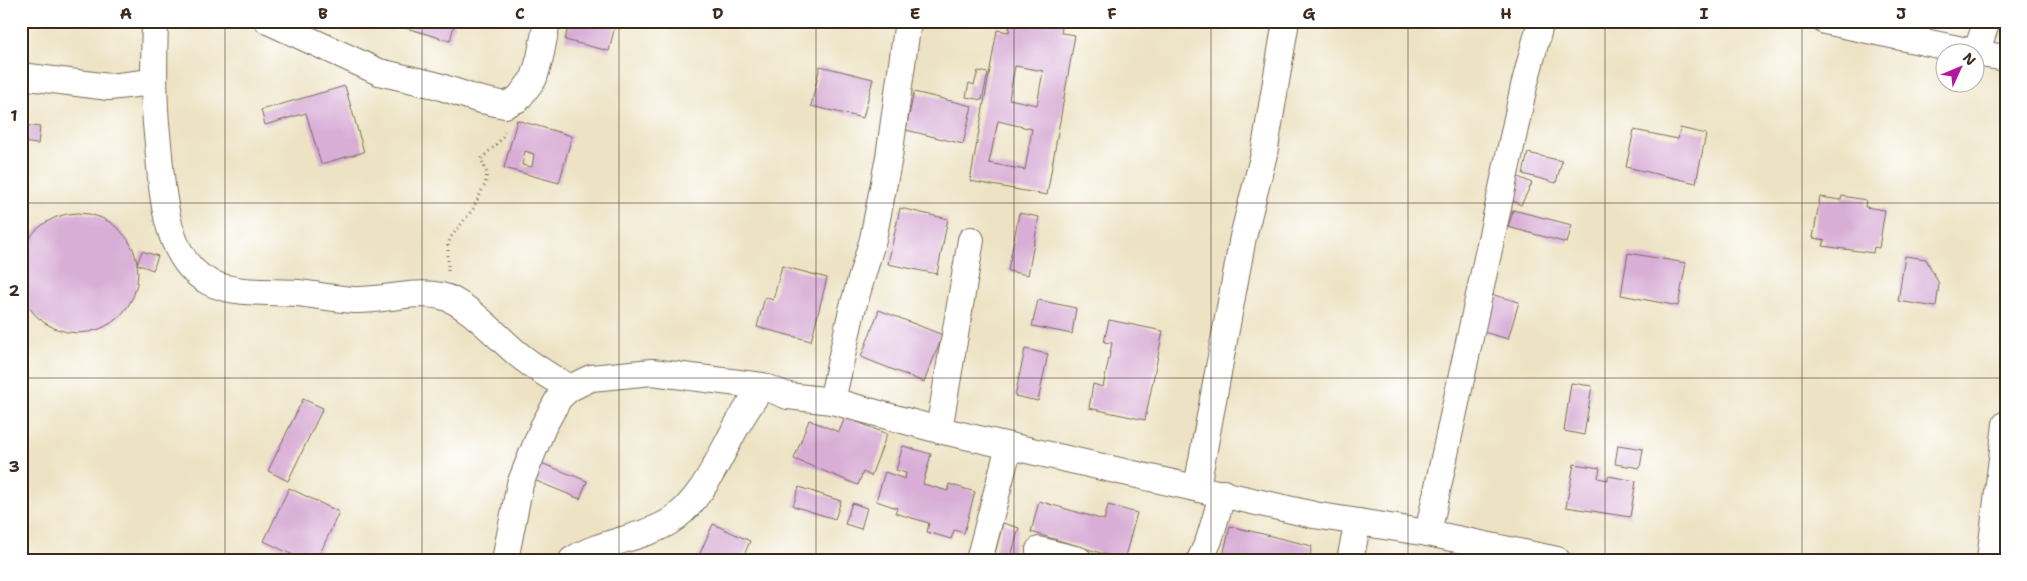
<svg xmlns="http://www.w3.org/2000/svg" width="2027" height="581" font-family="'Shantell Sans',sans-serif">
  <rect width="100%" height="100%" fill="#fff"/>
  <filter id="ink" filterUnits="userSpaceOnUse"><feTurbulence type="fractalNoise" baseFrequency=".02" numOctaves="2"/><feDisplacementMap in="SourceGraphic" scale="10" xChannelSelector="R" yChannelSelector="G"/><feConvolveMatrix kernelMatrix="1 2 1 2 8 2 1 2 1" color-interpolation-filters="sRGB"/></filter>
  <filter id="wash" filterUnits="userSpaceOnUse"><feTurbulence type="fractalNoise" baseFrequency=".0096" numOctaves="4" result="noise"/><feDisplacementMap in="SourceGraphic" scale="20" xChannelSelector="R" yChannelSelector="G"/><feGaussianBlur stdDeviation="1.12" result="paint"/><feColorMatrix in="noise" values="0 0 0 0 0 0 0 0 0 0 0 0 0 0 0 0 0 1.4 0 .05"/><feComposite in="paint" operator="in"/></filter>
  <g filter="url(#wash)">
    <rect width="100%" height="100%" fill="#ede3c4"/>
    <g id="blocks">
      <g fill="#d8add6" fill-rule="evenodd">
        <polygon points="405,21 455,21 450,41 403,27"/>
        <polygon points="569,21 616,21 609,51 565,40"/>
        <path d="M1010,21H1063L1061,33L1075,35L1047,195L970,181L997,30L1009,32ZM1015,66L1043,71L1037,105L1009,99ZM998,121L1032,129L1025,170L989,163Z"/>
        <polygon points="820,66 873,79 863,118 811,106"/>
        <polygon points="978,71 988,73 982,100 966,97 969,83 974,85"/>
        <polygon points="345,86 364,152 321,164 306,113 265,125 261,110"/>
        <polygon points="914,92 972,106 963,144 906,130"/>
        <path d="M517,120L572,136L559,183L504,168ZM525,151L534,154L532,167L522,165Z"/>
        <polygon points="21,125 40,127 38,144 21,142"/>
        <polygon points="1680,128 1706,134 1696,183 1626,167 1634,130 1678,139"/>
        <polygon points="1528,153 1562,161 1556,183 1523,174"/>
        <polygon points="1514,175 1532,183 1521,205 1504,196"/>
        <polygon points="1842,196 1866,200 1865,207 1885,210 1879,248 1874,247 1873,253 1823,246 1825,240 1813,238 1820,197 1841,200"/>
        <polygon points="900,208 948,219 937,274 888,264"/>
        <polygon points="1513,210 1572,225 1567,243 1508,227"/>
        <polygon points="1019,213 1039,217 1028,275 1008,271"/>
        <circle cx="78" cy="273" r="60"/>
        <polygon points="142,251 158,256 153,270 137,264"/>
        <polygon points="1628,253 1686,263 1678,306 1621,295"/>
        <polygon points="1905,256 1926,259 1939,284 1936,307 1898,301"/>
        <polygon points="782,266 827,278 811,341 757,327 765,297 773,300"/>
        <polygon points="1490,294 1519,302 1508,339 1480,331"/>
        <polygon points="1038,300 1076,308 1072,334 1032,326"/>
        <polygon points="879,310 943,335 924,382 861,357"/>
        <polygon points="1109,320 1163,331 1145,420 1089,408 1093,384 1103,387 1112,343 1104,342"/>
        <polygon points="1025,349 1048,354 1038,401 1015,396"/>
        <polygon points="1571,383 1592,386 1584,435 1564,431"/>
        <polygon points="303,399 323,408 288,481 268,471"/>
        <polygon points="845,417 887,434 871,476 863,472 858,485 794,459 809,420 839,432"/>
        <polygon points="1618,445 1643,449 1640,468 1615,464"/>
        <polygon points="903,446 931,454 923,484 948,491 949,484 975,492 964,533 954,530 951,539 927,532 929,523 895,513 897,508 876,501 885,472 905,479 906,473 896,470"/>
        <polygon points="536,461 587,481 580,499 529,478"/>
        <polygon points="1574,464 1600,468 1598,478 1608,480 1608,476 1636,481 1630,517 1566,507"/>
        <polygon points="799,487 841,501 835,519 793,506"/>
        <polygon points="289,488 339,512 317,560 303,560 264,541"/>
        <polygon points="1039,501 1104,520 1108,505 1137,513 1124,560 1031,532"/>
        <polygon points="852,503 867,508 861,529 845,524"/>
        <polygon points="1003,523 1019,528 1010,560 993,560"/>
        <polygon points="713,524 750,541 742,560 697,560"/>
        <polygon points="1230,526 1312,546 1309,560 1222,560"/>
      </g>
    </g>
  </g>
  <g filter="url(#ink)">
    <use href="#blocks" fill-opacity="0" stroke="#796b58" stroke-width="1"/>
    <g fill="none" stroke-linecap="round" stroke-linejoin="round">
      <defs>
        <g id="street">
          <path d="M155,21C154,59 153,97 157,134C162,179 161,258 209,282C235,295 270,291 298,293C317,295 336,299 355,300C383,301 413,290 441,296C466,301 499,339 519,355C535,368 552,378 570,388"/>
          <polyline points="268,21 379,72 435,85 477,99 505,105 518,99 534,78 540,58 547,21"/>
          <polyline points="1825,21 1972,52"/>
          <polyline points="1974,53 2006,58"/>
          <polyline points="1976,53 1987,21"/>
          <polyline points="21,76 109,87 144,83 153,85"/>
          <polyline points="832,401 852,310 873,239 889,157 908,21"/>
          <polyline points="939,430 971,240"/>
          <polyline points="1197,487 1243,237 1264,154 1286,21"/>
          <polyline points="1428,533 1524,86 1541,21"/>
          <polyline points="1039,550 1079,560"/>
          <polyline points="505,560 520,484 543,427 559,398 570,388 591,378 652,372 762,386 788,396 832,401 939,430 1314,515 1428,533 1557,560"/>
          <path d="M572,560C601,541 639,540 669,522C701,502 718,460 735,429C743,414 753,400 762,386"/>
          <polyline points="979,560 1009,446"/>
          <polyline points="1200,560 1209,540 1223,493"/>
          <polyline points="1350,560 1358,522"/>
          <polyline points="1990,560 2006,424"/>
        </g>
      </defs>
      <use href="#street" stroke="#796b58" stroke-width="28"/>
      <polyline stroke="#796b58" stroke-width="3" stroke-dasharray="1 4" stroke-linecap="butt" points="448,271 448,245 451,237 473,209 485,184 487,173 481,159 499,142 505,132"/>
      <use href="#street" stroke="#fff" stroke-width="26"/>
    </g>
  </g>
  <path fill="none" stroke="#3b2a1e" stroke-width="1" stroke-opacity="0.55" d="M225,21V560M422,21V560M619,21V560M816,21V560M1014,21V560M1211,21V560M1408,21V560M1605,21V560M1802,21V560M21,203H2006M21,378H2006"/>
  <rect width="2027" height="581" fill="none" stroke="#fff" stroke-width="55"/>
  <g transform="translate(1960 68) rotate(46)"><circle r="24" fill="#ffffff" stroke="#b1aaa5"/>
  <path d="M0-4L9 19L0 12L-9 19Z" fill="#b5179e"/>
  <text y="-8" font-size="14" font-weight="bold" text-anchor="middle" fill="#3b2a1e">N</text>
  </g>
  <rect x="28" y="28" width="1972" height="526" fill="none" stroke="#3b2a1e" stroke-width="2"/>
  <g font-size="16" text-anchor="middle" font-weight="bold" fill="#3b2a1e">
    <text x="126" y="19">A</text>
    <text x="323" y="19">B</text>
    <text x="520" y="19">C</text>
    <text x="718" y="19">D</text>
    <text x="915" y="19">E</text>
    <text x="1112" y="19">F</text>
    <text x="1309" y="19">G</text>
    <text x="1506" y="19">H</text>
    <text x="1704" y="19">I</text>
    <text x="1901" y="19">J</text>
    <text x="14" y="121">1</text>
    <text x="14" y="296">2</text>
    <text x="14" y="472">3</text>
  </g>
</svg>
